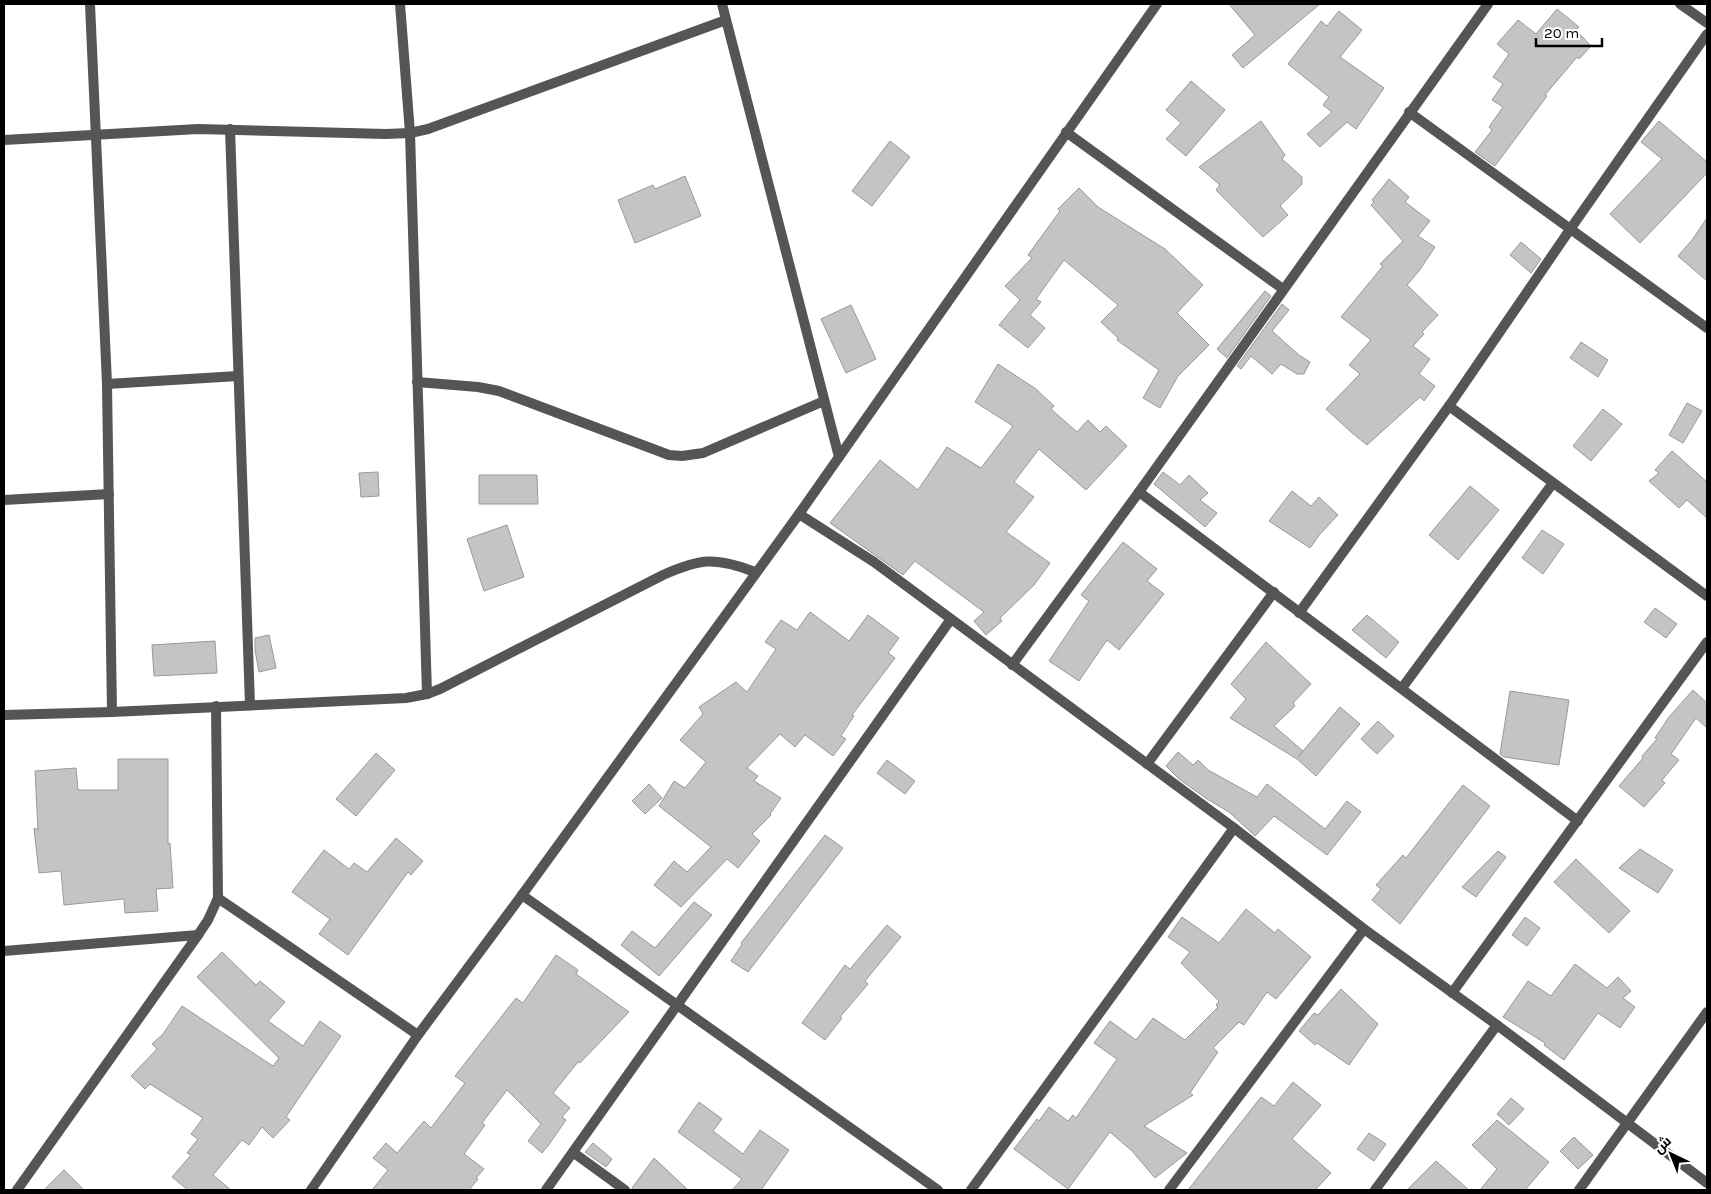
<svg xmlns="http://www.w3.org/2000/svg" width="1711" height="1194" font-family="Karla,Cairo,sans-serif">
  <rect width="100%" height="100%" fill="#fff"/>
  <g fill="#c4c4c4" stroke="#999">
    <polygon points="1229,4 1320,4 1243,68 1232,55 1255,35"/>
    <polygon points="1557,9 1579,27 1576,30 1591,46 1579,59 1577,57 1545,95 1547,96 1495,166 1475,152 1492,130 1489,127 1503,107 1492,100 1503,84 1493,77 1509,54 1497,44 1518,20 1536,34"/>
    <polygon points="1339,11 1362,30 1340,57 1384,88 1356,129 1347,122 1320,147 1307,134 1332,112 1323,105 1329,97 1288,64 1321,21 1327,26"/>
    <polygon points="1191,81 1225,110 1186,156 1166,139 1181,123 1166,110"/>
    <polygon points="1261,121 1285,155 1282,159 1302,177 1302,184 1280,206 1288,215 1263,237 1216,190 1220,185 1199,167"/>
    <polygon points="1659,121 1707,162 1707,173 1640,243 1610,214 1662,159 1641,142"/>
    <polygon points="890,141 910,157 872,206 852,191"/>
    <polygon points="685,176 701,216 635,243 618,200 653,185 655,189"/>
    <polygon points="1389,179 1409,197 1405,202 1430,221 1418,236 1435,247 1419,271 1407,285 1438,315 1422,332 1424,334 1413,346 1430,359 1419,374 1435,386 1424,401 1420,397 1367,445 1351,432 1326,409 1360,374 1349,365 1371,340 1341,317 1383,266 1380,264 1403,241 1371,205 1374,202 1372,200"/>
    <polygon points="1079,188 1098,207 1165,249 1203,285 1177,313 1209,345 1178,376 1160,408 1143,398 1159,370 1121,343 1117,340 1118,338 1101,322 1118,305 1064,260 1036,299 1041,302 1030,315 1045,328 1028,348 999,325 1020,300 1005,286 1032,258 1028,255 1060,211 1058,209"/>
    <polygon points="1707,218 1707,281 1678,256 1692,240"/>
    <polygon points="1521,242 1541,259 1531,273 1510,255"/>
    <polygon points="1265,291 1271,296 1227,358 1217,349"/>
    <polygon points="1282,304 1289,310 1272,331 1299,355 1310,362 1304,374 1297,374 1281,364 1272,374 1251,356 1241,369 1237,366"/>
    <polygon points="851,305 876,359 846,373 821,319"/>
    <polygon points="1581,342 1608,360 1598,377 1570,358"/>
    <polygon points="998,364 1036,389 1054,406 1051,409 1077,432 1088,420 1100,432 1106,426 1127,446 1086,490 1039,449 1014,482 1034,497 1006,532 1050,563 1034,585 1000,618 1002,621 986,635 974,621 984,612 915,561 903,575 830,523 880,460 918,490 947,447 981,468 1013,426 975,402"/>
    <polygon points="1687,403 1702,411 1683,443 1669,435"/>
    <polygon points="1603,409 1622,424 1591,461 1573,446"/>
    <polygon points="1672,451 1707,482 1707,518 1687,500 1679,508 1649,481 1659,473 1655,470"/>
    <polygon points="378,472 379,496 361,497 359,473"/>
    <polygon points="1163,472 1180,485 1189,475 1208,493 1200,500 1217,513 1205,527 1154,484"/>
    <polygon points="479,475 537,475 538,504 479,504"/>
    <polygon points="1470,486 1499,510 1458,560 1429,535"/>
    <polygon points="1292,491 1311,506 1319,497 1338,515 1320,534 1310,548 1269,521"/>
    <polygon points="507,525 524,577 484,591 467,539"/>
    <polygon points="1542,530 1564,544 1543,574 1522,558"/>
    <polygon points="1123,542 1157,569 1147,581 1164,594 1119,650 1107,640 1079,681 1049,661 1089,601 1081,595"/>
    <polygon points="1655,608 1677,624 1666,638 1644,622"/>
    <polygon points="810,612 849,641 868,615 899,638 888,653 895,658 852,715 854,716 841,736 846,739 833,756 805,735 795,747 780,734 747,768 758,776 754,781 781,798 770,814 771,815 752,834 760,841 738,868 727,859 681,907 654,885 674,861 687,872 711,847 659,806 674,781 685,788 706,762 680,740 703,714 699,707 736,682 747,692 776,649 765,642 781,620 797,630"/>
    <polygon points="1367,615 1399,642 1386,658 1352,630"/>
    <polygon points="269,635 276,668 259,672 255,650 255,638"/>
    <polygon points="215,641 217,673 154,676 152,645"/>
    <polygon points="1266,642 1311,684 1293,703 1295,706 1274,726 1303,751 1298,757 1340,707 1360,724 1316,776 1297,759 1230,718 1246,699 1231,684"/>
    <polygon points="1693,690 1707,703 1707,728 1696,718 1671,754 1679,760 1662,780 1665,783 1644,807 1619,786 1643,758 1642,756 1657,739 1655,738 1669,717"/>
    <polygon points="1510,691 1569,700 1559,765 1504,757 1500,754"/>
    <polygon points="1378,721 1394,736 1377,754 1361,739"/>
    <polygon points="1178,752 1193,765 1198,760 1208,770 1257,797 1267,784 1325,829 1347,801 1361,812 1327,855 1274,816 1255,836 1229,812 1207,799 1179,779 1166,766"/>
    <polygon points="376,753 395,770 356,816 336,799"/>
    <polygon points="118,759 168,759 168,844 170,843 173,888 156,889 158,911 125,913 124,899 64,905 61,871 39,873 34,828 38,830 35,771 76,768 78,790 118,790"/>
    <polygon points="887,760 915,781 905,794 877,773"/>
    <polygon points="649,784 662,798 645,814 632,801"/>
    <polygon points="1463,785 1490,806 1400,924 1372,900 1381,889 1376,885 1403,855 1406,858"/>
    <polygon points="825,835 843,848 748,972 731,961 742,944 741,943"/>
    <polygon points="396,838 423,861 411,875 408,872 348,955 319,934 330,919 292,892 324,850 349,869 354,863 367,872"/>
    <polygon points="1640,849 1673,870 1658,893 1619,868"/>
    <polygon points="1498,851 1506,857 1476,897 1462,887"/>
    <polygon points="1576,859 1630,911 1609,933 1554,882"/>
    <polygon points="694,902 712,915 659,976 621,945 632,931 655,948"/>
    <polygon points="1246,909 1275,933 1278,929 1311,957 1276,999 1267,992 1244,1025 1239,1022 1213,1048 1218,1052 1190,1093 1193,1095 1144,1126 1187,1153 1155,1178 1132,1151 1110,1132 1068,1189 1014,1149 1037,1119 1039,1121 1049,1107 1068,1121 1073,1115 1076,1118 1117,1059 1094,1043 1110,1021 1136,1040 1153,1018 1185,1040 1218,1007 1216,1005 1219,1001 1181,963 1190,952 1168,937 1182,917 1219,943"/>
    <polygon points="1525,917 1540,928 1527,946 1512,935"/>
    <polygon points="887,925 901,937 865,981 868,984 840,1017 842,1018 825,1040 802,1023 845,965 850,969"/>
    <polygon points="222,952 256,985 260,981 285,1002 268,1021 303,1046 320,1021 341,1036 286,1117 290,1120 273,1138 262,1127 249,1145 242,1140 213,1175 231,1190 188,1190 172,1177 191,1155 187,1153 198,1139 191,1134 203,1118 150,1084 145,1089 131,1076 157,1049 152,1044 163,1034 182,1006 273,1066 279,1058 197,977"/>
    <polygon points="556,955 578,970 576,974 629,1012 580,1063 578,1062 553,1093 570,1108 562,1117 566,1120 548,1146 542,1153 528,1141 541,1124 507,1090 482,1123 485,1125 464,1154 484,1169 476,1178 478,1179 469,1190 372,1190 388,1170 373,1158 386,1143 397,1153 424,1121 431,1128 465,1083 455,1076 516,998 523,1003"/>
    <polygon points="1575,964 1607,988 1618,977 1631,991 1623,998 1635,1007 1620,1028 1598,1013 1564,1060 1544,1045 1545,1043 1503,1017 1528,981 1551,996"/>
    <polygon points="1341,989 1378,1024 1349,1065 1317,1043 1315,1045 1299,1031 1314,1013 1318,1015"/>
    <polygon points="1293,1082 1321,1105 1292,1139 1331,1173 1315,1190 1188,1190 1261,1097 1274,1106"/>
    <polygon points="1511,1098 1524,1109 1509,1125 1497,1114"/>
    <polygon points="699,1102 722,1119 713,1131 743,1154 760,1130 789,1150 761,1190 732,1190 742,1179 678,1132"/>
    <polygon points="1497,1120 1549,1162 1525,1190 1480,1190 1497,1169 1472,1145"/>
    <polygon points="1369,1133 1386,1144 1374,1161 1357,1149"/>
    <polygon points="1574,1137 1593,1155 1578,1169 1560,1151"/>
    <polygon points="593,1143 612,1159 606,1167 585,1152"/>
    <polygon points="654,1158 688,1190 632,1190 632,1188"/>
    <polygon points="1436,1161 1469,1190 1407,1190"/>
    <polygon points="64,1170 84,1190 44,1190"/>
  </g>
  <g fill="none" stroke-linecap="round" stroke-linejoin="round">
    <g stroke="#555" stroke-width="10">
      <polyline points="90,4 107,384 112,712"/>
      <polyline points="400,4 410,133 427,694"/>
      <polyline points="722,4 839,457"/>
      <polyline points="1680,4 1707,23"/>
      <polyline points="1409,112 1707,328"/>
      <polyline points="230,129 250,705"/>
      <polyline points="1066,132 1283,289"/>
      <polyline points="4,140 198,129 386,134 410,133 428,129 726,20"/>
      <polyline points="417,382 478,387 499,391 669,455 682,456 703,453 824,401"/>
      <polyline points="107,384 238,376"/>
      <polyline points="1449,406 1707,596"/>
      <polyline points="1139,492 1578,821"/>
      <polyline points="4,500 109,494"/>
      <polyline points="1299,613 1449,406 1571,228 1707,34"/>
      <polyline points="1012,665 1139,492 1488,4"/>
      <polyline points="1402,688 1553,483"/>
      <path d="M4,715L112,712L406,698L427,694L440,689L663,575C701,558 716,557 755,572"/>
      <polyline points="1147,764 1274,592"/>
      <polyline points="522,895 938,1190"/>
      <polyline points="218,898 418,1035"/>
      <polyline points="4,951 198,935 208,920 218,898 216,706"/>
      <polyline points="1452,993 1707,642"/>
      <polyline points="574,1153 625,1190"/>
      <polyline points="17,1190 198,935"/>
      <polyline points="546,1190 951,619"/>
      <polyline points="971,1190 1234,828"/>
      <polyline points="1169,1190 1364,929"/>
      <polyline points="1375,1190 1497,1025"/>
      <polyline points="1579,1190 1707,1012"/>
    </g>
    <g stroke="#555" stroke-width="10">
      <polyline points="799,514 874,562 1234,828 1364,929 1497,1025 1707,1183"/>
      <polyline points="311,1190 418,1035 522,895 799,514 1157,4"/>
    </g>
  </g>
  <rect width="1711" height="1194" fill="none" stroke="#000000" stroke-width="10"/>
  <g transform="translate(1671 1154) rotate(317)" stroke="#ffffff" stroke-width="4" paint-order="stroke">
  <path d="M0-4L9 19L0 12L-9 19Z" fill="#000000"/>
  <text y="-8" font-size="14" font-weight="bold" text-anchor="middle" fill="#000000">ش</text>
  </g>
  <path d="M1536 38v8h66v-8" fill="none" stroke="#000000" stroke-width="2.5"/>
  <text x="1544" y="38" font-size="15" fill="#000000" stroke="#ffffff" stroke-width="4" paint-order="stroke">20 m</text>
</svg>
